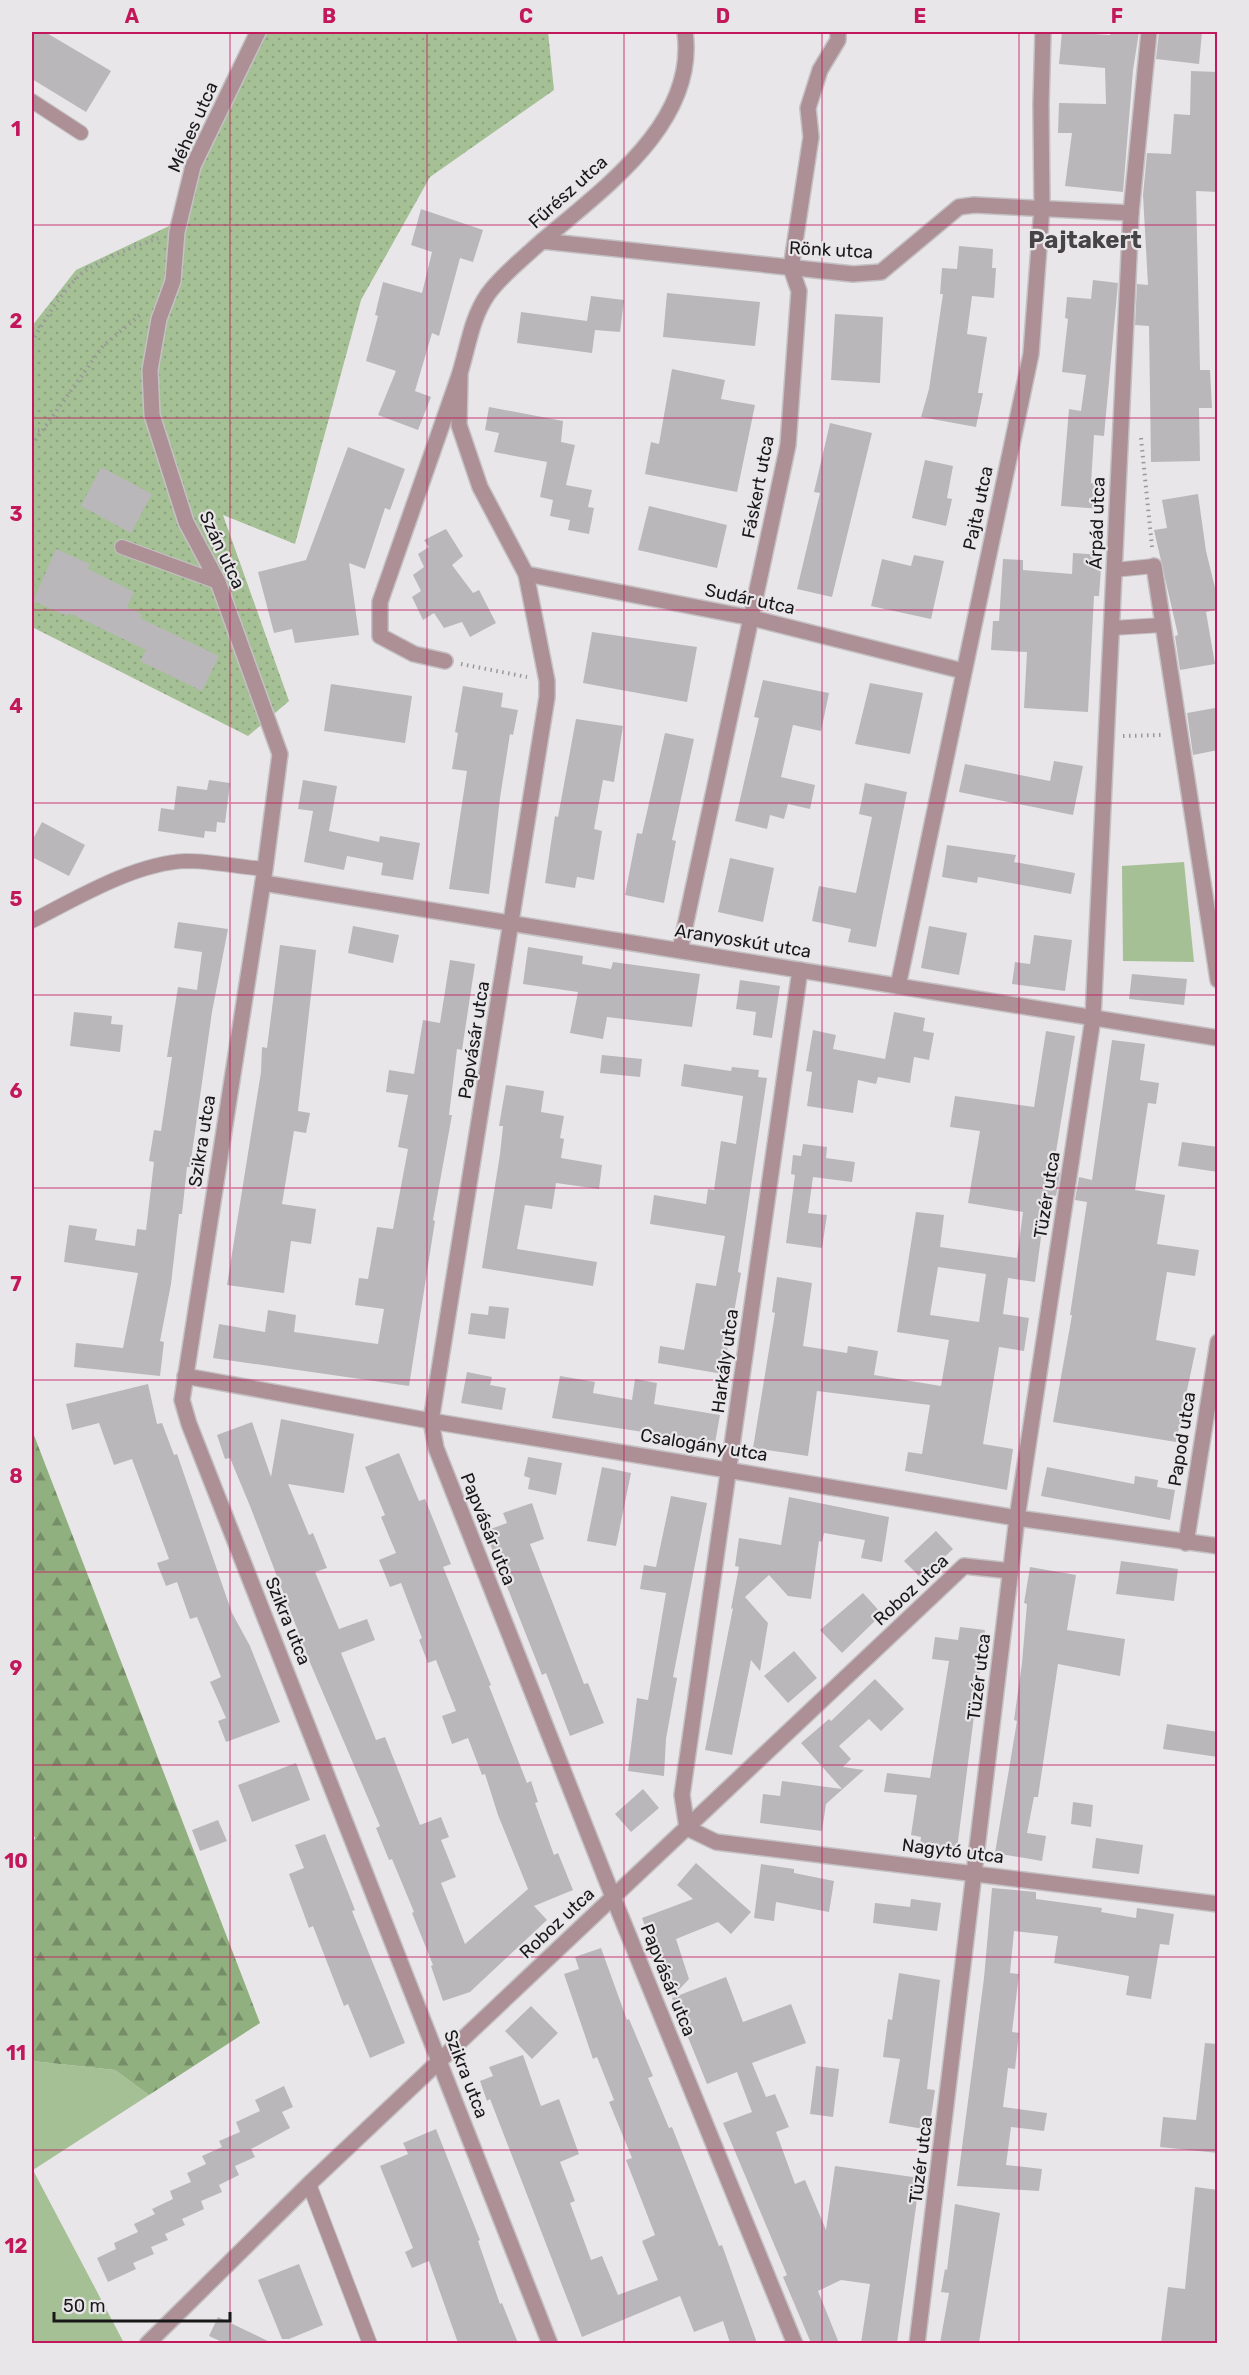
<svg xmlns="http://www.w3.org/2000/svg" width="1249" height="2375" font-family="Rubik,sans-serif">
  <defs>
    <pattern id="forest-firs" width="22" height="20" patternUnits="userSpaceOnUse" patternTransform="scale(1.5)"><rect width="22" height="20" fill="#91b07f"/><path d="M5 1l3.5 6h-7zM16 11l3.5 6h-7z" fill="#768e67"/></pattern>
    <pattern id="garden-dots" width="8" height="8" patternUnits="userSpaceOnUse" patternTransform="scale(1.5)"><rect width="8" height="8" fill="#a5c095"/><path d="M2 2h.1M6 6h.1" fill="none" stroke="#8da480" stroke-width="1.8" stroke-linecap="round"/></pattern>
  </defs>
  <rect width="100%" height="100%" fill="#e9e6e9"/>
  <g fill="#a5c095">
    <polygon points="1184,862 1194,962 1123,961 1122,866"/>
    <polygon points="32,2061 115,2070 149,2095 33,2170 124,2343 32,2343"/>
  </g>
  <polygon fill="url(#forest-firs)" points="32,1430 260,2023 149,2095 115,2070 32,2061 32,1844 35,1838 32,1832"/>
  <polygon fill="url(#garden-dots)" points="265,32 548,32 554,90 430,177 361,300 295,544 223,515 289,701 248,736 32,627 32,326 76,270 184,219 192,184"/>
  <g fill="#bab7ba" fill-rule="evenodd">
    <polygon points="32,32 45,32 111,71 86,112 32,79"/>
    <polygon points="1062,32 1110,35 1111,32 1139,32 1133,70 1123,192 1065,186 1072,133 1058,133 1059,103 1106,104 1105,68 1059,64"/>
    <polygon points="1159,32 1202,32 1199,64 1156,59"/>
    <polygon points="1191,71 1218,72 1218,192 1196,191 1200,370 1210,370 1212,408 1199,408 1200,461 1151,462 1149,326 1135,325 1137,284 1148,285 1143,195 1147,153 1171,154 1174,114 1190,115"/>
    <polygon points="421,209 483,230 473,262 460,258 439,336 432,333 415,391 431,397 418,430 378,415 396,371 366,361 378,316 375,315 383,282 422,293 432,252 411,245"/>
    <polygon points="959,246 993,249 992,268 996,268 994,298 972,296 967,334 987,337 978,393 983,393 976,427 921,417 929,389 943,294 940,294 942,268 957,269"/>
    <polygon points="1093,280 1118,283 1104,436 1094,435 1091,483 1104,484 1102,509 1061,506 1069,409 1081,411 1086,375 1062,372 1068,319 1065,318 1067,297 1091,299"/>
    <polygon points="667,293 760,302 755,346 663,337"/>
    <polygon points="591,296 624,300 620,332 595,330 592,353 517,343 521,312 587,321"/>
    <polygon points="835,314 883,317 880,383 831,380"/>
    <polygon points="672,369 725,380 721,399 755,405 737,492 645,474 651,442 659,444"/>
    <polygon points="489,407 563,421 561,442 575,445 566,485 592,490 588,507 594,508 589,534 568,530 570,520 550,516 553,500 540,497 547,462 494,452 499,433 485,430"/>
    <polygon points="830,423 872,433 832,597 797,589 820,493 814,492"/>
    <polygon points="348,447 405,469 390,510 385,508 365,569 349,563 359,635 295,643 292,629 274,633 258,572 306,560"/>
    <polygon points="925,460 953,466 947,498 952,499 946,526 912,518"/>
    <polygon points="101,467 152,494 131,533 81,506"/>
    <polygon points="1198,494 1206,551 1218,600 1218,609 1206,612 1215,664 1180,670 1175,636 1178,635 1154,530 1167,528 1162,500"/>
    <polygon points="649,506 727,525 717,568 638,550"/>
    <polygon points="446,529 463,556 452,565 473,593 479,590 496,623 470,637 462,622 444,628 434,613 423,620 412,597 421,591 413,575 424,567 418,554 429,547 424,540"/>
    <polygon points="56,549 90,564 88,569 134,592 127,607 142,614 140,618 219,656 202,691 140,661 146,650 69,613 67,616 33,601"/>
    <polygon points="1073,553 1102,555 1099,596 1094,596 1088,712 1024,708 1027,652 991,650 993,621 999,621 1003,559 1023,560 1023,570 1072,574"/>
    <polygon points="914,555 944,561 931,619 871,606 882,559 911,566"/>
    <polygon points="592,632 697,647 687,702 583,683"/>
    <polygon points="763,680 829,693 821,731 793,725 781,777 815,785 810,809 788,804 784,819 770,815 767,829 735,821 759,718 754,717"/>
    <polygon points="870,683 923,693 910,754 855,744"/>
    <polygon points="331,684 412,696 405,743 324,731"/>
    <polygon points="463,686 503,693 501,707 518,710 513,735 510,734 500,798 489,894 449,889 467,771 452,769 458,733 455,732"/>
    <polygon points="1215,708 1218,750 1193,755 1187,713"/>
    <polygon points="576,719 623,726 614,782 603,780 594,829 602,831 594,880 577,877 575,888 545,883 555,816 558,817"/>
    <polygon points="665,733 694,739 672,840 676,841 664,903 625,895 637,833 642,834"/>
    <polygon points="1054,761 1083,766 1073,815 959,792 965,764 1050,781"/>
    <polygon points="209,780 230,783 225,823 217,822 216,832 205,831 204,838 158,831 161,808 174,810 177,786 207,790"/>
    <polygon points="303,780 337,786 329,831 379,842 380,836 420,843 413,880 381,875 383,863 347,856 344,870 304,862 313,811 298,809"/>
    <polygon points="865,783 907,792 876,947 848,942 851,929 812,921 819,886 856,893 872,817 859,814"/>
    <polygon points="42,822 85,845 69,876 32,857 32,841"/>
    <polygon points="947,845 1016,855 1014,862 1075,873 1071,894 978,877 977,883 942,877"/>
    <polygon points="730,858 774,868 763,922 718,912"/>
    <polygon points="178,922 228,929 212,1012 190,1167 187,1167 182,1214 179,1214 171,1284 160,1341 164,1342 160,1376 74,1367 76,1343 123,1348 138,1273 64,1262 69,1225 97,1229 95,1240 135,1246 137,1229 146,1230 154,1162 149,1161 154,1130 161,1131 172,1057 167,1057 178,987 197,990 202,952 174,948"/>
    <polygon points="353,926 399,935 393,963 348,953"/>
    <polygon points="929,926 967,933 959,975 921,968"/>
    <polygon points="1034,935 1072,940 1065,991 1012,984 1015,962 1030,964"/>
    <polygon points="280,945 316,950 298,1111 310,1113 306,1133 294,1131 282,1204 316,1209 311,1244 291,1241 284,1293 227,1285 261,1072 262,1047 267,1048"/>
    <polygon points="528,947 583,956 582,964 611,969 613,962 700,974 692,1027 607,1017 603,1039 570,1033 578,992 523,984"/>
    <polygon points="450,960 475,964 462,1050 457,1049 449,1115 452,1115 433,1220 435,1221 409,1386 213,1358 219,1324 265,1332 268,1310 296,1315 294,1332 378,1344 384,1309 355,1305 359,1278 368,1279 377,1227 393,1229 408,1149 398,1147 408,1095 386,1092 389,1070 414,1074 423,1020 440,1023"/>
    <polygon points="1132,974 1187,979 1184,1005 1129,999"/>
    <polygon points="740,980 780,986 772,1038 753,1035 756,1012 736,1009"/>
    <polygon points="74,1012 112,1016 111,1024 123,1025 120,1052 70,1046"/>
    <polygon points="894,1012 925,1018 923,1031 934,1033 929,1060 914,1057 910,1083 878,1077 876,1084 858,1080 853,1113 807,1106 812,1072 806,1071 813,1030 836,1035 833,1049 885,1059"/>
    <path d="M1046,1031L1075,1036L1053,1170L1060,1173L1056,1196L1050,1195L1047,1216L1044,1215L1035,1282L1008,1278L1003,1314L1029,1318L1024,1351L999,1347L983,1444L1013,1449L1007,1490L905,1471L908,1452L922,1454L930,1405L817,1391L808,1456L753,1448L775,1313L772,1312L777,1277L812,1283L803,1346L847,1353L848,1346L878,1351L874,1375L941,1386L949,1340L897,1332L916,1212L944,1215L940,1247L1017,1258L1023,1212L968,1203L980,1131L950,1127L955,1096L1034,1107ZM938,1267L986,1274L979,1322L930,1315Z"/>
    <polygon points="1112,1040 1145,1044 1140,1080 1159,1083 1156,1104 1148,1103 1135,1190 1165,1195 1157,1244 1199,1250 1195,1276 1167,1272 1156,1340 1196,1348 1176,1442 1053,1422 1072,1315 1070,1315 1087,1202 1075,1200 1079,1177 1092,1180"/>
    <polygon points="602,1055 642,1059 640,1077 600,1073"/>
    <polygon points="684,1064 731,1071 732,1067 759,1070 758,1077 767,1078 738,1272 741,1273 723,1374 658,1363 660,1346 684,1350 696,1283 716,1286 725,1236 650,1224 654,1195 706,1204 708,1189 714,1190 721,1141 736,1144 743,1096 681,1086"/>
    <polygon points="506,1085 544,1091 541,1112 564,1116 560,1138 564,1139 561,1158 602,1165 599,1189 556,1183 552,1209 525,1205 517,1249 597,1262 593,1286 482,1268 500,1154 503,1126 499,1126"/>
    <polygon points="1182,1142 1218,1147 1218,1172 1178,1166"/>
    <polygon points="803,1144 827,1147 826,1158 855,1162 852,1182 813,1177 808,1213 827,1215 822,1248 786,1243 795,1175 791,1174 793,1155 801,1156"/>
    <polygon points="489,1306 509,1308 505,1339 468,1334 471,1313 488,1315"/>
    <polygon points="467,1372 492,1377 490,1385 506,1388 502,1410 461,1403"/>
    <polygon points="560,1376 595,1382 593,1393 632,1400 635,1379 657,1383 654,1404 720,1415 715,1443 552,1418"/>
    <polygon points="148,1384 157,1424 162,1423 174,1455 177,1454 232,1613 250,1646 280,1722 226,1742 218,1721 226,1718 210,1682 221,1677 197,1617 190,1619 177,1582 166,1586 157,1563 169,1559 132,1459 114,1465 99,1423 72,1430 66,1404"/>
    <polygon points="281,1419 354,1434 344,1493 288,1484 309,1535 313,1533 327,1568 315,1572 339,1629 367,1619 375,1640 341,1653 376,1740 385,1737 420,1825 441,1817 449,1837 441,1840 456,1877 441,1883 465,1944 528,1889 498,1815 485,1774 482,1775 468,1738 452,1744 442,1716 456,1711 436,1660 428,1663 419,1640 422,1638 401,1583 390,1587 379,1560 396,1553 381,1517 385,1515 365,1467 399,1453 419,1501 425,1499 451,1564 443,1567 491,1685 489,1686 527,1783 531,1781 538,1802 535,1803 554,1855 558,1853 573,1890 534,1906 547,1920 470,1992 443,2001 431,1966 433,1965 412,1913 414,1912 392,1859 389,1860 376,1828 380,1826 311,1665 250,1506 230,1458 225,1459 217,1435 252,1422 271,1477"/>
    <polygon points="528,1457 562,1463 556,1495 528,1489 530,1478 524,1476"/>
    <polygon points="602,1467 631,1473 616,1546 587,1541"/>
    <polygon points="1047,1467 1134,1484 1135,1476 1158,1480 1157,1487 1175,1490 1170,1520 1041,1496"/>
    <polygon points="671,1496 707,1503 673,1677 677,1678 666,1739 664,1776 628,1771 637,1698 648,1700 666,1593 640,1589 644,1565 656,1567"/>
    <polygon points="789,1497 889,1517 882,1562 861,1558 865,1540 824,1533 822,1542 819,1541 811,1599 788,1596 769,1575 745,1597 768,1623 760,1671 751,1660 732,1755 705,1750 733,1608 731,1609 739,1567 735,1566 739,1538 781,1545"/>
    <polygon points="532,1503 544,1539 530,1544 584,1684 588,1683 604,1723 570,1736 546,1673 542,1675 485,1531 507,1523 503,1513"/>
    <polygon points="936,1531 953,1549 922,1579 904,1561"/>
    <polygon points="1121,1561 1178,1569 1174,1601 1116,1594"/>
    <polygon points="1030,1567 1076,1575 1067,1630 1125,1639 1120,1676 1058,1664 1038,1797 1034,1797 1027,1833 1046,1836 1042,1861 995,1853 1017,1721 1014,1720 1022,1663 1027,1604 1024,1603"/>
    <polygon points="863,1593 882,1614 842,1653 820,1630"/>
    <polygon points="960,1627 985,1630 957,1849 920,1844 921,1837 911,1835 917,1795 884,1792 887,1773 930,1778 949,1661 932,1659 935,1637 958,1640"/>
    <polygon points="794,1651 817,1678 788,1703 764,1676"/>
    <polygon points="875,1679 904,1709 881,1731 869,1719 839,1746 851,1759 843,1767 864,1770 826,1804 822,1831 760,1823 763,1794 780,1796 782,1781 842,1789 801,1743 829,1719 831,1721"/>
    <polygon points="1167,1724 1218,1732 1218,1757 1163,1749"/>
    <polygon points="296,1763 310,1800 252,1822 238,1785"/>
    <polygon points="643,1789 659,1808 631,1832 615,1814"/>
    <polygon points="1073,1802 1093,1805 1091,1827 1071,1824"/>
    <polygon points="218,1820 227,1841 200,1851 192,1830"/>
    <polygon points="325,1834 355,1910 352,1911 405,2043 370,2058 348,2004 344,2006 313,1926 309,1928 289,1874 304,1868 295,1845"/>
    <polygon points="1096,1838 1143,1845 1139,1874 1092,1868"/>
    <polygon points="696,1863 751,1912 731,1934 718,1922 676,1939 689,1979 672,1997 642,1918 693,1899 677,1885"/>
    <polygon points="761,1864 794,1869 794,1873 834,1881 829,1912 776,1902 774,1921 754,1918"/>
    <polygon points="992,1888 1036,1892 1036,1899 1102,1908 1101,1912 1136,1918 1137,1908 1174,1914 1169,1945 1160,1944 1151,1999 1126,1995 1129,1976 1054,1963 1058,1936 1014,1931 1010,1973 1019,1974 1012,2032 1019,2033 1015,2069 1008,2068 1003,2107 1047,2113 1044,2131 1011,2127 1006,2165 1042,2169 1039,2191 957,2186 984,1978"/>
    <polygon points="911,1899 941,1903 937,1931 873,1923 875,1903 910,1907"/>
    <polygon points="601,1948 627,2020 629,2019 653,2076 648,2078 669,2128 672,2127 719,2246 722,2245 757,2343 730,2343 723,2321 694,2332 680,2296 582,2337 490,2099 487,2101 480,2081 493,2076 489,2067 523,2055 541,2106 559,2099 579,2154 560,2162 575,2201 570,2203 591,2260 602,2256 618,2295 658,2280 642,2241 655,2235 626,2160 632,2158 609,2102 614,2100 597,2057 593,2059 564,1974 579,1969 575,1957"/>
    <polygon points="899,1973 940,1980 927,2089 935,2090 929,2130 889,2123 900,2059 883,2057 888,2019 892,2020"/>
    <polygon points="726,1977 743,2022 791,2004 806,2043 752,2063 766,2097 775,2094 789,2127 776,2132 795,2184 805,2180 826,2230 835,2166 920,2178 897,2343 861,2343 870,2284 841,2280 818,2291 839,2343 811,2343 783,2277 787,2275 723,2123 752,2112 737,2072 707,2084 672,1998"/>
    <polygon points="531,2006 558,2033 532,2059 505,2031"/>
    <polygon points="1205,2043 1218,2044 1218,2153 1160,2147 1163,2117 1196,2120"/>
    <polygon points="816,2066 839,2069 833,2117 810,2114"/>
    <polygon points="284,2086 293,2107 282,2112 290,2128 251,2149 255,2157 235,2166 239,2175 219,2185 222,2192 201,2201 204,2209 182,2219 185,2225 165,2234 168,2240 151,2247 154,2254 133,2263 136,2269 108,2282 97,2258 116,2249 114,2243 138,2232 134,2224 155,2214 152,2209 173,2199 170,2191 191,2182 187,2173 206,2164 202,2156 222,2147 219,2141 240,2132 236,2122 260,2111 255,2100"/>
    <polygon points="436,2129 480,2240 478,2241 500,2304 502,2303 518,2343 458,2343 429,2261 412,2268 405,2252 413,2248 380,2166 408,2154 403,2143"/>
    <polygon points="1195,2187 1218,2190 1218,2343 1161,2343 1168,2287 1185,2289"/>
    <polygon points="955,2204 1000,2213 979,2343 940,2343 949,2293 941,2292 945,2269 947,2270"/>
    <polygon points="299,2264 323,2325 289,2339 282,2339 258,2280"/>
    <polygon points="218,2317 272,2343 224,2343 209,2336"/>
  </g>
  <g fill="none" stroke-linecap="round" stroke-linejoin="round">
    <defs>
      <g id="service">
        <polyline points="32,101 81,133"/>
        <polyline points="122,547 218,582"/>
        <polyline points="1114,570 1154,566"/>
        <polyline points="1112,628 1163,625"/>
        <path d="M32,921C77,898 135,863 186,861C212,861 239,867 265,869"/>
        <polyline points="309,2184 370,2344"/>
      </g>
      <g id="minor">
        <polyline points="258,32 193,166 177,232 173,281 159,319 150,370 152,415 186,522 218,582 280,754 265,869 182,1400 189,1424 550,2344"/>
        <polyline points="542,241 853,274 881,272 959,207 974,205 1131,213"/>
        <polyline points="460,375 459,425 480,487 526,574 547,681 547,697 431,1421 436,1448 613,1897 795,2344"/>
        <polyline points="1154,566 1218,980"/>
        <polyline points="526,574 752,618 963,671"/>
        <path d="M445,661L414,654L380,636V602C406,528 432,454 458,379C468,350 470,320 488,294C500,277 518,263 533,249C595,194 698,127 685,32"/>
        <polyline points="263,883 1218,1038"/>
        <polyline points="680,950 788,445 799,291 791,268 811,137 808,108 820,70 838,40 838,32"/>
        <polyline points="800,970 682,1795 687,1828 716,1842 1218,1904"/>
        <polyline points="898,986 1031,354 1042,207 1041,104 1043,32"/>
        <polyline points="185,1376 431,1421 1017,1518 1218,1546"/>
        <polyline points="1186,1543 1218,1342"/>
        <polyline points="147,2344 309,2184 964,1566 1011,1571"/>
        <polyline points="917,2344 1017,1518 1093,1018 1131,213 1149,32"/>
      </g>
    </defs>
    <use href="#service" stroke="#c4c1c4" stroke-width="16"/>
    <use href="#minor" stroke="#c4c1c4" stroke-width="18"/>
    <g stroke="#9a989a" stroke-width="4" stroke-dasharray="1.5 4.5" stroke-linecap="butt">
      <path d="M32,342C44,320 61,293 80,275C97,260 138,245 159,238"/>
      <polyline points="32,431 43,430"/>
      <polyline points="1141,438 1152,547"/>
      <polyline points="32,445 103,346 140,315"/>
      <polyline points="461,664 527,677"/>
      <polyline points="1123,736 1161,735"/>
    </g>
    <use href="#service" stroke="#ac9095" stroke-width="14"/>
    <use href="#minor" stroke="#ac9095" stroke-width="15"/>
  </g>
  <path fill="none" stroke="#c2185b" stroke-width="1.5" stroke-opacity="0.55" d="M230,32V2344M427,32V2344M624,32V2344M822,32V2344M1019,32V2344M32,225H1218M32,418H1218M32,610H1218M32,803H1218M32,995H1218M32,1188H1218M32,1380H1218M32,1572H1218M32,1765H1218M32,1957H1218M32,2150H1218"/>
  <g text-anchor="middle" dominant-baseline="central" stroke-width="4.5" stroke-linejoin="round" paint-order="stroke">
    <g font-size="18" fill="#191819" stroke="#e9e6e9">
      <text transform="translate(193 127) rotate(-66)">Méhes utca</text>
      <text transform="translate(568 192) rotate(-42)">Fűrész utca</text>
      <text transform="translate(831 250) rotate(3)">Rönk utca</text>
      <text transform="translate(758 487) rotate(-79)">Fáskert utca</text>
      <text transform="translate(978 508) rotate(-78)">Pajta utca</text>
      <text transform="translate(1097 523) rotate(-88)">Árpád utca</text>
      <text transform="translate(222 550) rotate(65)">Szán utca</text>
      <text transform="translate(750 599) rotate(12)">Sudár utca</text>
      <text transform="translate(743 941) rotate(9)">Aranyoskút utca</text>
      <text transform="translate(474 1040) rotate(-81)">Papvásár utca</text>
      <text transform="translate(202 1141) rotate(-81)">Szikra utca</text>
      <text transform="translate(1047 1195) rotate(-81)">Tüzér utca</text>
      <text transform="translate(725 1361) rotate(-82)">Harkály utca</text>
      <text transform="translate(1182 1439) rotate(-81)">Papod utca</text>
      <text transform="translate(704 1445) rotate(9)">Csalogány utca</text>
      <text transform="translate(488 1529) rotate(68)">Papvásár utca</text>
      <text transform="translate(911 1590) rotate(-43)">Roboz utca</text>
      <text transform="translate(288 1621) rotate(68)">Szikra utca</text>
      <text transform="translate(979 1677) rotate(-83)">Tüzér utca</text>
      <text transform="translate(953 1851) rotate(7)">Nagytó utca</text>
      <text transform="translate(557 1923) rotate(-43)">Roboz utca</text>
      <text transform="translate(668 1980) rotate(68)">Papvásár utca</text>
      <text transform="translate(466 2074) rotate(69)">Szikra utca</text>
      <text transform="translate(921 2160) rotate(-83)">Tüzér utca</text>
    </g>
    <g font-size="24" font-weight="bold" fill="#474447" stroke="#e9e6e9">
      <text x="1085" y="240">Pajtakert</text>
    </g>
  </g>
  <rect width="1249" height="2375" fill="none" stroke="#e9e6e9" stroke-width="66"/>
  <path d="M54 2312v9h176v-9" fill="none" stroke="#191819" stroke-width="3"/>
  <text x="63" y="2312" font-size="18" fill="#191819" stroke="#e9e6e9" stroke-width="4.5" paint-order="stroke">50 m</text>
  <rect x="33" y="33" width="1183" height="2309" fill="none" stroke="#c2185b" stroke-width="2"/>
  <g font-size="20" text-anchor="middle" font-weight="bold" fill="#c2185b">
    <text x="132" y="23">A</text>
    <text x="329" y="23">B</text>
    <text x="526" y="23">C</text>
    <text x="723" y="23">D</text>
    <text x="920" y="23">E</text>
    <text x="1117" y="23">F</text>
    <text x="16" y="136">1</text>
    <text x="16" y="328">2</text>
    <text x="16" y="521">3</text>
    <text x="16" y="713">4</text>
    <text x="16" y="906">5</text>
    <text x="16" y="1098">6</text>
    <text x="16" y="1291">7</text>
    <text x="16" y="1483">8</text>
    <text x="16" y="1675">9</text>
    <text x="16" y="1868">10</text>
    <text x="16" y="2060">11</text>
    <text x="16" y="2253">12</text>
  </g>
</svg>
